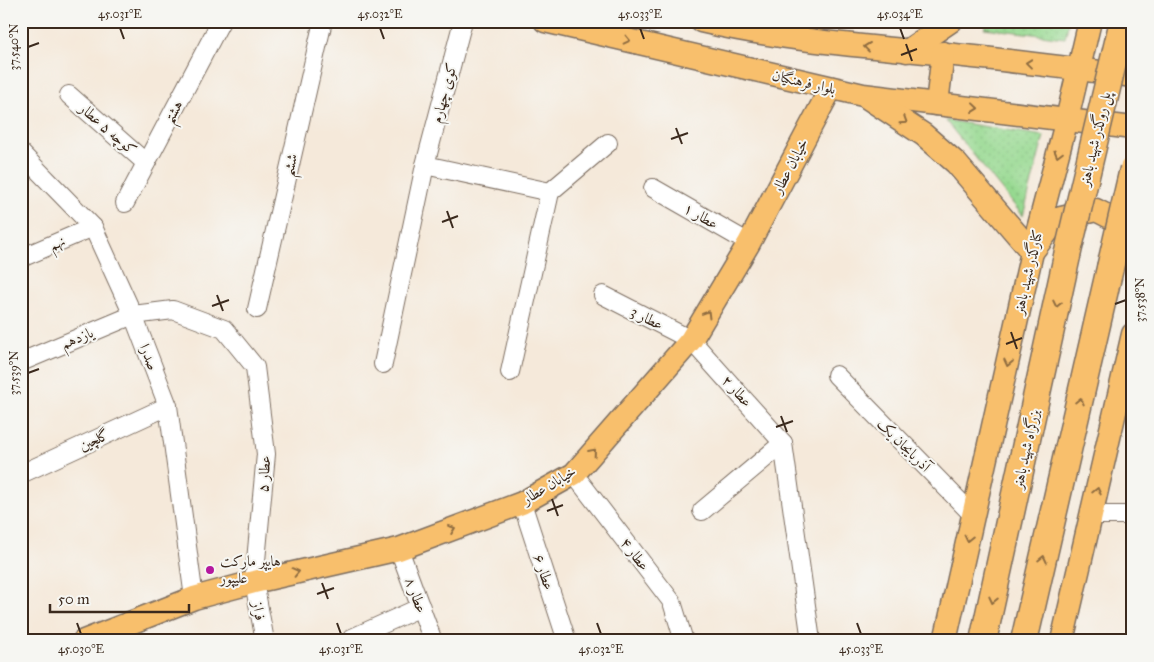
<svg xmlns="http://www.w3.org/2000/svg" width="1154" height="662" font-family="'IM FELL Great Primer',Amiri,serif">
  <defs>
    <pattern id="grass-dots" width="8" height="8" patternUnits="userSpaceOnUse" patternTransform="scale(1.25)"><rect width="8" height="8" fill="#96d990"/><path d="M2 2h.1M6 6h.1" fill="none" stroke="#82ba7c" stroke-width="1.8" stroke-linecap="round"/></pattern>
  </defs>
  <rect width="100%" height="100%" fill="#f6f6f2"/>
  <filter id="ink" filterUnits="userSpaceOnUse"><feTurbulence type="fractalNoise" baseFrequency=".02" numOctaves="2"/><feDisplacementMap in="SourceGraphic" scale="10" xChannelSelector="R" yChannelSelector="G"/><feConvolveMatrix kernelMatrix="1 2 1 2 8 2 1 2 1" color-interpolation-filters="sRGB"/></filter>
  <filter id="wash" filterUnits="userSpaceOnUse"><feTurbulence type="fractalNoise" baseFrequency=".0096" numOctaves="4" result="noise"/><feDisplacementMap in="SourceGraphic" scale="20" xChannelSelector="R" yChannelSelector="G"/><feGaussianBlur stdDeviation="1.12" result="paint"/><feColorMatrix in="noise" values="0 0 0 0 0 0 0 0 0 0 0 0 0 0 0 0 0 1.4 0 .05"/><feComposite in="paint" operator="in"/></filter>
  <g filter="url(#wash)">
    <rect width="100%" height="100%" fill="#f5e9da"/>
    <g fill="url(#grass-dots)" stroke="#688257">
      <polygon points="989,21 1069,21 1065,38 984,28"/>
      <polygon points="945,120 1044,136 1023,216"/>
    </g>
  </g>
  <g filter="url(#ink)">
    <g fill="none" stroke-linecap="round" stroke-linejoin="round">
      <defs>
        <g id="minor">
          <polyline points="69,95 146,163"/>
          <polyline points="21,153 93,227 133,315 168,406 194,598"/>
          <polyline points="425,165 463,21"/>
          <polyline points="653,188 749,243"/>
          <polyline points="125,203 221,21"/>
          <polyline points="21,258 93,227"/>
          <polyline points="603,295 691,340 783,443"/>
          <polyline points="257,309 323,21"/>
          <polyline points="21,362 133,315 173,310 224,329 255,367 266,454 254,582 265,641"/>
          <polyline points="383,364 425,165 550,192 608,143"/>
          <polyline points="510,372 550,192"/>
          <polyline points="836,375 973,515"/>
          <polyline points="783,443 811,641"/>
          <polyline points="21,474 168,406"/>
          <polyline points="574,474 672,602 684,641"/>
          <polyline points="522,503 567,641"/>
          <polyline points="702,511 783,443"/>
          <polyline points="1092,515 1133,515"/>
          <polyline points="399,549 433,641"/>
          <polyline points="353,641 352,638 421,607"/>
        </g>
        <g id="major">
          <polyline points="545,21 863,95 1133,128"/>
          <path d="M701,21C781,40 863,46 945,54C1007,60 1070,68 1133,76"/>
          <polyline points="907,51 951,21"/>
          <polyline points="868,98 924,135 956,163 1032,252 1057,219 1096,210 1133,229"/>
          <polyline points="937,104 943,53"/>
          <polyline points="84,641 194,598 254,582 399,549 522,503 574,474 691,340 749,243 831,88"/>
          <polyline points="945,641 1032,252 1067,119 1090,21"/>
          <polyline points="1062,641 1133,334"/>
        </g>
        <g id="highway">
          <polyline points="983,641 1067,256"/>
          <polyline points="1024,641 1110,268"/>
        </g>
      </defs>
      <use href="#minor" stroke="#7c6d60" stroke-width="20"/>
      <use href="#major" stroke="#7c6d60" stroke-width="25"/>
      <use href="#highway" stroke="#7c6d60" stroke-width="29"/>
      <use href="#minor" stroke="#fff" stroke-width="18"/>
      <use href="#major" stroke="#f8bf6c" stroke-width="22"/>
      <use href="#highway" stroke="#f8bf6c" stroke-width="26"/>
      <defs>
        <g id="highway-bridge">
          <polyline points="1067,256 1123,21"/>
          <polyline points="1110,268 1133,169"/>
        </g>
      </defs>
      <use href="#highway-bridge" stroke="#7c6d60" stroke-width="29" stroke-linecap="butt"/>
      <use href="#highway-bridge" stroke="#f8bf6c" stroke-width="26"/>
    </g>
    <defs><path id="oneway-chevron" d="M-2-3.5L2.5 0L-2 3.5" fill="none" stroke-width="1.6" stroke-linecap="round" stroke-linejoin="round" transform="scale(1.25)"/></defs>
    <g stroke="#906d41">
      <use href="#oneway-chevron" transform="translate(627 40) rotate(13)"/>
      <use href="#oneway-chevron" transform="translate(867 47) rotate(-173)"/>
      <use href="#oneway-chevron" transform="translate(1029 63) rotate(-173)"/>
      <use href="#oneway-chevron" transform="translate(975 108) rotate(6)"/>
      <use href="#oneway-chevron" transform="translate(904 121) rotate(33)"/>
      <use href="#oneway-chevron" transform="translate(1058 154) rotate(105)"/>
      <use href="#oneway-chevron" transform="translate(1057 304) rotate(102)"/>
      <use href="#oneway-chevron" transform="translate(707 314) rotate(-59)"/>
      <use href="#oneway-chevron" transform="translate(1008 363) rotate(103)"/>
      <use href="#oneway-chevron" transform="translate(1080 401) rotate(-77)"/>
      <use href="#oneway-chevron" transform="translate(593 452) rotate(-49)"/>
      <use href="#oneway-chevron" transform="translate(1097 491) rotate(-77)"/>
      <use href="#oneway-chevron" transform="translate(452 529) rotate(-21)"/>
      <use href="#oneway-chevron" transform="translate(968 538) rotate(103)"/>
      <use href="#oneway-chevron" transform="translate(1043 559) rotate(-77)"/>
      <use href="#oneway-chevron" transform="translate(296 572) rotate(-13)"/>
      <use href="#oneway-chevron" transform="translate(993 600) rotate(103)"/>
    </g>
  </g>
  <path fill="none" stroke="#3b2a1e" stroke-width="2" d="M120,28L124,39M380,28L384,39M640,28L644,39M900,28L904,39M906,44L912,61M28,47L39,43M901,55L917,49M676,128L682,144M671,139L688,133M447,211L453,228M442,222L458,216M217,295L223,311M1115,304L1126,300M212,306L229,300M1011,332L1017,349M1006,344L1022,338M28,373L39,369M781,416L787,432M776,427L793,421M552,499L558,516M547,511L563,505M322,583L328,599M317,594L334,588M77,623L81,634M337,623L341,634M597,623L601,634M857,623L861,634"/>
  <circle fill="#b5179e" stroke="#f6f6f2" stroke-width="2" cx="210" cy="570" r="5"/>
  <g text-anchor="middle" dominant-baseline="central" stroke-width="4" stroke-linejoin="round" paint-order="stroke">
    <g font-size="15" fill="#3b2a1e" stroke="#f6f6f2">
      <text transform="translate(804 82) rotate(13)">بلوار فرهنگیان</text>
      <text transform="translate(444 93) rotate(-75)">کوی چهارم</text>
      <text transform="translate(173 112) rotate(-62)">هشتم</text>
      <text transform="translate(108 129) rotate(41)">کوچه ۵ عطار</text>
      <text transform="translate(1095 139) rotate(-77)">پل روگذر شهید باهنر</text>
      <text transform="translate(290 165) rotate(-77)">ششم</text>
      <text transform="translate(790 166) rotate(-62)">خیابان عطار</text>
      <text transform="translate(701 216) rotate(30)">عطار ۱</text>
      <text transform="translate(57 243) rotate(-23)">نهم</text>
      <text transform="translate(1028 272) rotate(-77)">کنارگذر شهید باهنر</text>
      <text transform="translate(647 318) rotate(27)">عطار 3</text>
      <text transform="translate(77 338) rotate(-23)">یازدهم</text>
      <text transform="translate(149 357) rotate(69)">صدرا</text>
      <text transform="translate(737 391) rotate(48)">عطار ۲</text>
      <text transform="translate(94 440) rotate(-25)">گلچین</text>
      <text transform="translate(904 445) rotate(45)">آذربایجان یک</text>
      <text transform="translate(1026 449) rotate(-78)">بزرگراه شهید باهنر</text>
      <text transform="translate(264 474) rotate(-86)">عطار ۵</text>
      <text transform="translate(549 485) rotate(-31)">خیابان عطار</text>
      <text transform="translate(635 554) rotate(53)">عطار ۴</text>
      <text transform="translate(544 572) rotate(72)">عطار ۶</text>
      <text transform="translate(416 595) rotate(70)">عطار ۸</text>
      <text transform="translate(259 611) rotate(80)">فراز</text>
    </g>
    <g font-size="15" fill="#3b2a1e" stroke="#f6f6f2" text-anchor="start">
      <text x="220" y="561">هایپر مارکت<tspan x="220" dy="17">علیپور</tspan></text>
    </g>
  </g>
  <rect width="1154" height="662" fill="none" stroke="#f6f6f2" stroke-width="55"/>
  <path d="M50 604v8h139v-8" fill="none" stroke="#3b2a1e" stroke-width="2.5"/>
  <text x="58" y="604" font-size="15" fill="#3b2a1e" stroke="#f6f6f2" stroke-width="4" paint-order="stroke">50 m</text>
  <rect x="28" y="28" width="1098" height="606" fill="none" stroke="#3b2a1e" stroke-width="2"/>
  <g font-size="12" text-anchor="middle" fill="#3b2a1e">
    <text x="120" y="18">45.031°E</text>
    <text x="380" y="18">45.032°E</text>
    <text x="640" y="18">45.033°E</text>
    <text x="900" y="18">45.034°E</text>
    <text transform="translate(14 47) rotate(-90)" y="4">37.540°N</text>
    <text transform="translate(1140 300) rotate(-90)" y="4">37.538°N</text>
    <text transform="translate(14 373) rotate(-90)" y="4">37.539°N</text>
    <text x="81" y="653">45.030°E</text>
    <text x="341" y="653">45.031°E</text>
    <text x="601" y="653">45.032°E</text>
    <text x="861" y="653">45.033°E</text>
  </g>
</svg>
